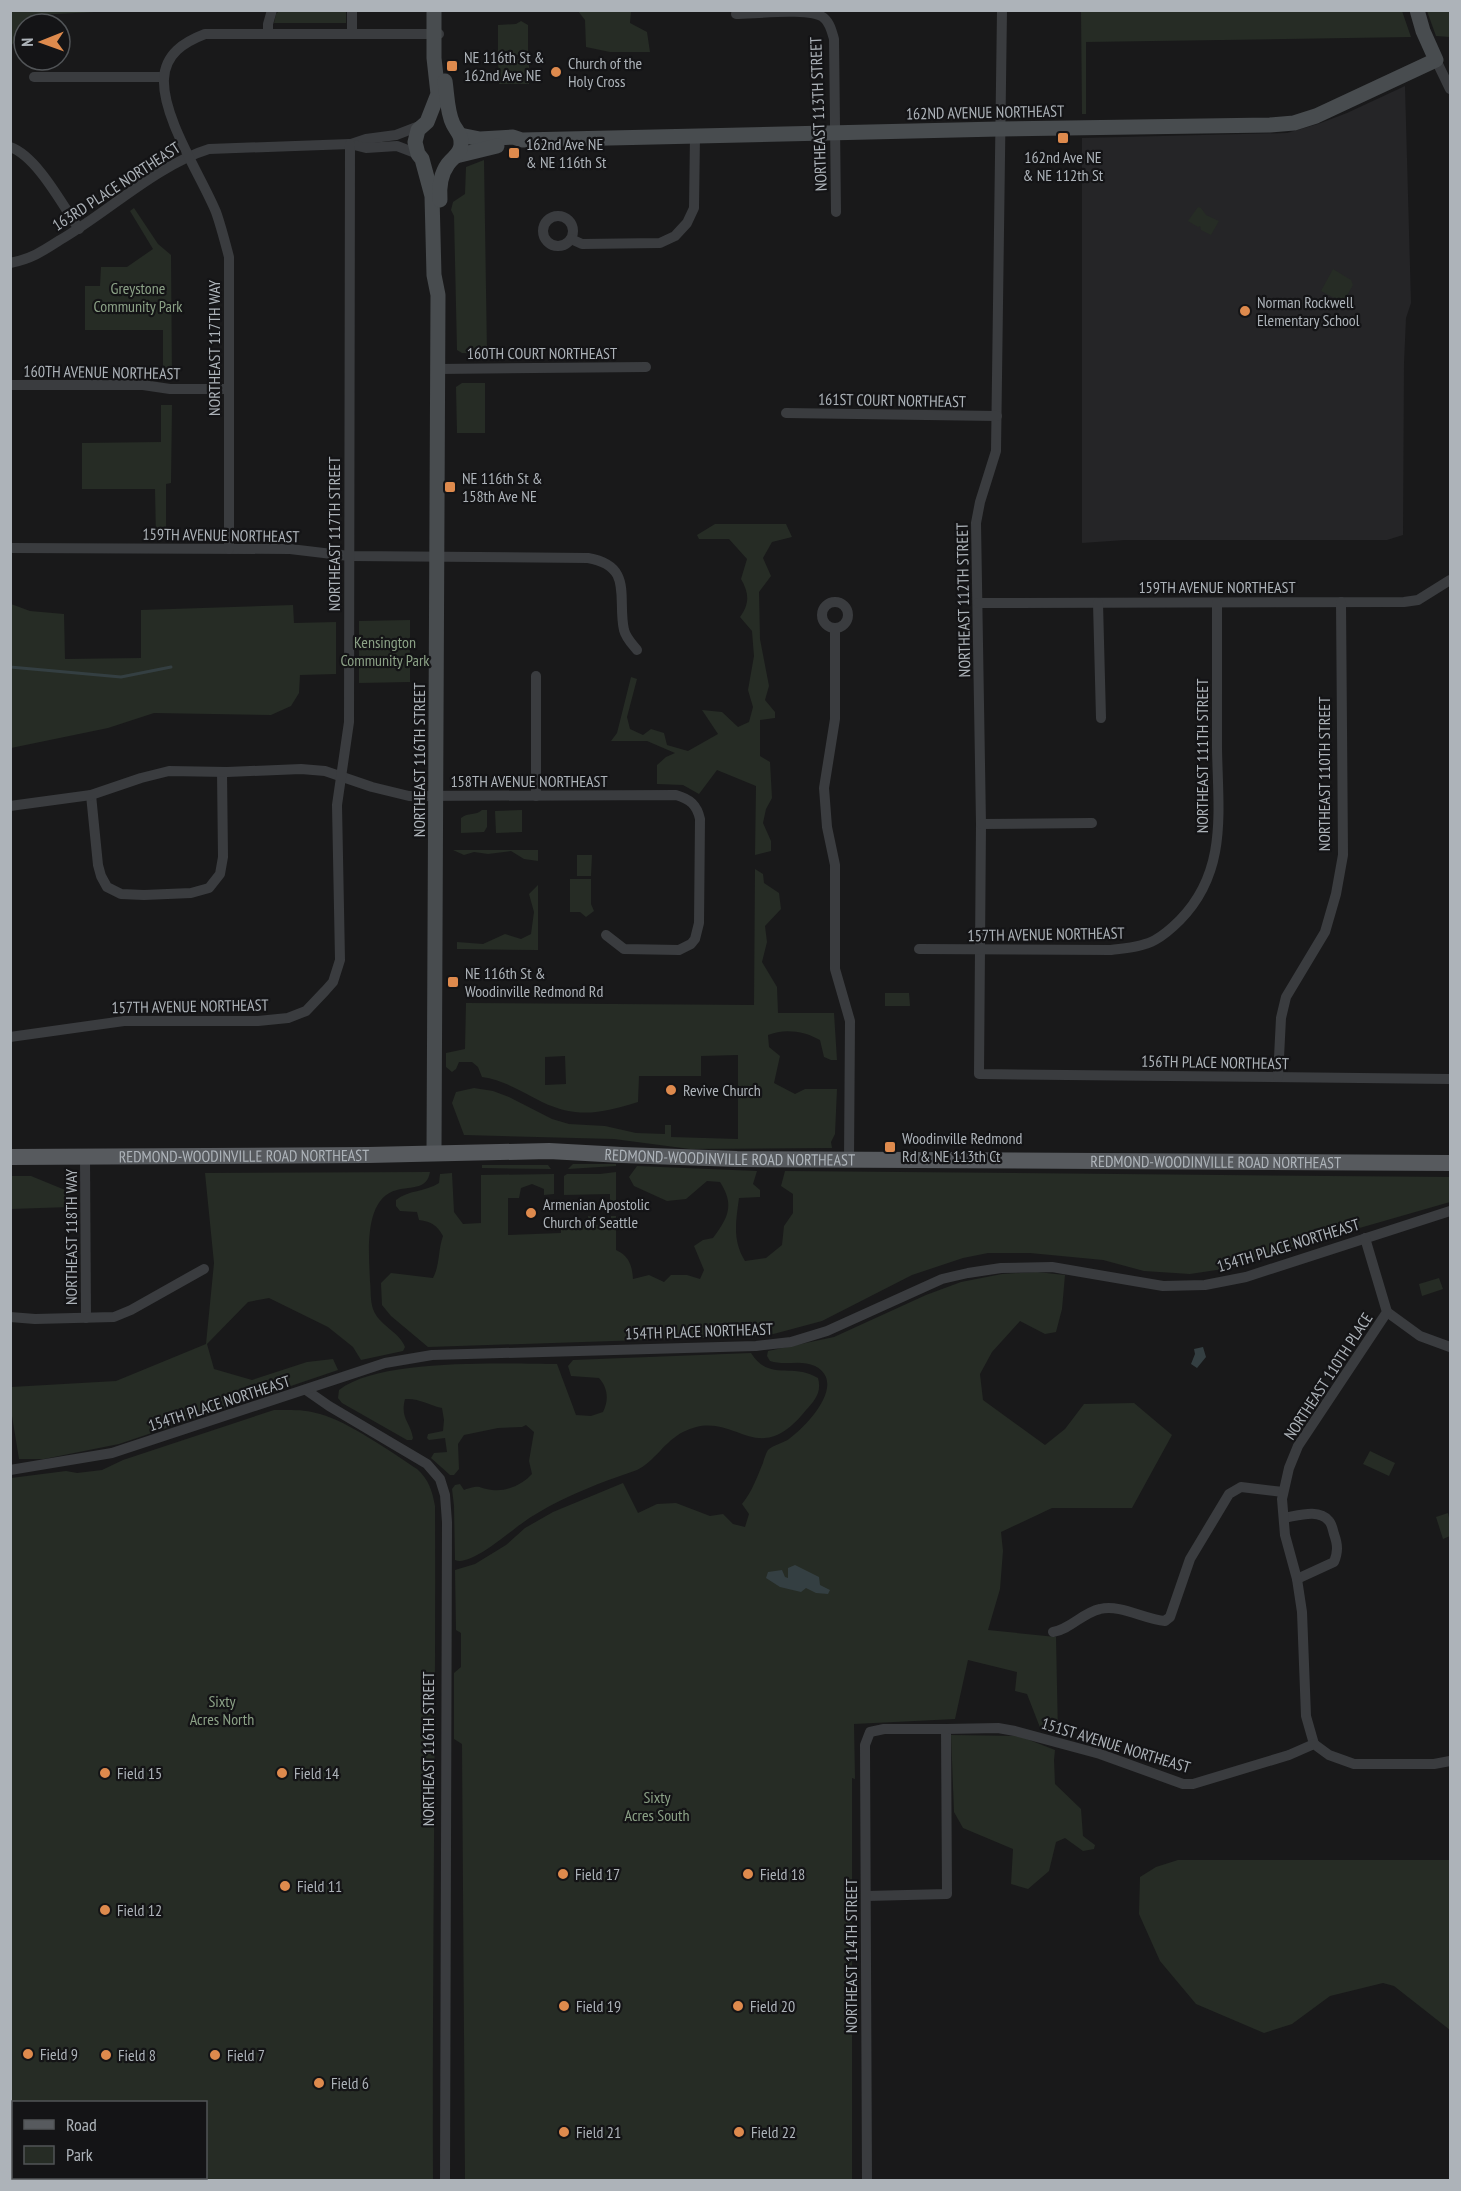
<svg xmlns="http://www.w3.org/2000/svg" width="1461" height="2191" font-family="'PT Sans Narrow',sans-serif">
  <rect width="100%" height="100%" fill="#19191a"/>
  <polygon fill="#252527" points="1405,86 1411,303 1406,318 1404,363 1403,535 1387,540 1125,540 1082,543 1082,138 1287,133 1318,124 1347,113"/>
  <g fill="#262c25" fill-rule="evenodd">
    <polygon points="11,10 115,10 115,11 36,15 29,24 24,24 24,30 11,46"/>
    <polygon points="279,11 346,11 346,23 274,23 276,14"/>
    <polygon points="578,11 631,11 630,23 647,32 650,52 610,52 586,47 585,20"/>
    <polygon points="1081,11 1402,11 1411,37 1086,42 1086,114 1082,114"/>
    <polygon points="1427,11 1450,11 1450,37 1436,36"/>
    <polygon points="521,21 528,25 528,51 524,55 498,55 498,25 516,24"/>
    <polygon points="524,59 529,63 529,84 499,84 498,60"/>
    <polygon points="484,160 487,354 462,353 457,350 454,216 451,210 453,202 465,194 466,167"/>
    <polygon points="1198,207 1201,208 1206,215 1219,221 1211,235 1201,230 1200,226 1198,227 1188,221"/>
    <polygon points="134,208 158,244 171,255 172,380 163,380 163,330 85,330 85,286 100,286 101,267 127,267 153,249 130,211"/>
    <polygon points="1333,269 1351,280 1353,285 1345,299 1340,301 1321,291"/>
    <polygon points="462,383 485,383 485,433 457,433 456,387"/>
    <polygon points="161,405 172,405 171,483 166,484 166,537 156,538 155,489 82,489 82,443 161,442"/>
    <path d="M715,524H786L792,537L772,542L763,558L771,576L759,592L760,639L769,686L765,700L775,712V718L760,720V756L770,762L772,798L766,809L763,823L771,841V851L755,855L756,786L717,770L699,794L683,785L657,784V765L666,757L675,753L647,741H611L617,733L631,677L637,679L627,717L630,729L643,735L651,729L664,733L667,745L688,751L718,734L702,710L722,712L738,727L749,722L753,707L748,690L754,656L752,631L740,617C750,603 749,593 741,579L747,559L729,539H699L697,535Z"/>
    <polygon points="11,604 30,611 64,614 65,659 141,658 141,610 293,605 294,623 336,622 336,674 300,675 299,693 291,706 271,715 154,713 108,728 11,748"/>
    <polygon points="410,620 410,682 359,683 359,621"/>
    <path d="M482,810H487V827L484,832L461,833V818C468,812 476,816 482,810Z"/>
    <polygon points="522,810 522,832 496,833 495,811"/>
    <polygon points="453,850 538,850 538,861 524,859 511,851 488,854 474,852 464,855"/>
    <polygon points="577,855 592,855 591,876 577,876"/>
    <path d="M755,869L763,874L764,883L779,893L781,909L765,926L767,942L762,962L777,987L778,1013H834L837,1060H831L824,1057L820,1040C805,1031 784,1028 768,1035L769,1047L780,1056L774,1083L795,1094L805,1089H837L835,1134L831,1142L832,1148L690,1149L614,1139L464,1135L452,1103L456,1092L474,1088L493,1091L509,1097L552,1119L569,1124L605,1126L636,1133L665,1134V1125H671V1137L738,1139V1055L701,1056V1076H639L638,1102C602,1113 578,1119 542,1102C522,1092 504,1080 482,1077L478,1067L472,1062H459L456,1069L452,1072L446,1067V1053L465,1049L466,1003L754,1005ZM565,1056L566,1084L545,1085V1057Z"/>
    <polygon points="570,879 591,879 591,904 594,911 586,917 580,912 570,912"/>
    <polygon points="538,885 538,950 457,949 457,942 483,944 505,934 521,939 531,934 534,912 529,894"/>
    <polygon points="885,993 909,993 910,1006 885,1006"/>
    <polygon points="573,1164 616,1164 616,1166 568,1169"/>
    <polygon points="482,1165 548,1165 551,1169 482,1168"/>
    <path d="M637,1166L757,1171L753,1184L760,1190V1197L739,1198C736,1221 732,1240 745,1261L766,1258L782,1245L784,1226L793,1213V1194L781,1186L785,1171L1450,1177V1202L1283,1250L1230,1268L1190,1274L1144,1271L1103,1260L1030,1253H988L963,1258L912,1275L822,1321L766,1336L428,1347L391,1316L382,1305L381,1283L391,1273L433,1278C440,1265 438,1250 443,1236C437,1225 432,1222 419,1220L417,1212L400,1211L396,1206V1200C408,1190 425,1192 439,1183L440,1174L452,1173L454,1212L463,1224L481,1223V1175L554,1174V1194L544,1195V1189L532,1184L521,1188L519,1198H508V1235L561,1233V1226L588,1225V1216L595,1217L596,1225H611V1216H616V1250C629,1256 632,1265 633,1279L649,1275L664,1282L671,1275H687L700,1279L704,1270L694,1246L703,1240L713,1238C728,1218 735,1205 720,1182L707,1181L686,1199L667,1201L634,1186L629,1177Z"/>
    <path d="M430,1172C427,1190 412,1186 397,1190C363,1198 369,1254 370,1281C371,1289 370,1300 373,1309C379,1326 399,1331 405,1347L403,1351L361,1360L353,1347L328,1327L269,1298L248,1302L207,1344L214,1369L252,1380L307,1362L333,1359L338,1370L119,1444L44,1459H19L11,1410V1387L116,1381L206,1344L214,1263L205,1173Z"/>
    <polygon points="616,1172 616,1202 610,1202 610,1194 564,1195 564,1176 567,1174 600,1174"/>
    <polygon points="11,1176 31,1176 70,1192 70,1207 11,1209"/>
    <path d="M1037,1272L1065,1275L1062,1309L1056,1332L1045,1334L1020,1321L992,1352L980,1374L983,1400L1045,1445L1065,1429L1084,1404L1134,1403L1172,1435L1132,1508H1052L1001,1532L1003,1551L1000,1589L988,1630L1056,1637L1058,1735L1041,1730L1027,1694L1015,1691L1017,1672L968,1660L955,1719L854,1724L855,1779L852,1778V2180H465L462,1744L454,1739V1673L461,1667V1633L456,1630L455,1570L475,1564L506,1545L525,1528L553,1512L623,1483L638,1513L657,1504L676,1503L710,1516L723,1514L733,1524L745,1527L749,1514L742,1504C752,1492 757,1477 763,1463C764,1459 766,1453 768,1450C773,1445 783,1443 789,1439C806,1427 848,1383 815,1366C801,1359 785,1366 770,1361L767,1356L768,1351L834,1337L926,1295L961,1282L1002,1274Z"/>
    <polygon points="1439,1278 1443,1289 1422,1296 1419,1284"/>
    <path d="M751,1353C769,1382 792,1362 818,1378C822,1392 815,1400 806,1410C755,1474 735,1405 683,1432C665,1441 654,1462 637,1470C624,1475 610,1479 598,1484C571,1495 544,1507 521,1524C508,1533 470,1567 455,1560L454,1506L452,1489L455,1485L460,1484L464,1490C481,1484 477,1488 492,1490C507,1492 523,1484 532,1474L529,1461L534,1432L526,1425L522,1427L498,1428L464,1435L458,1444L459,1469L454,1475H450L431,1458L434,1453L447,1452L445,1438L429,1440L427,1438L428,1434L443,1431L444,1420L442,1408C429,1405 419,1398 405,1399C400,1419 410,1421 413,1438L412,1440H407L342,1403L338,1398L339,1390C380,1358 504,1364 557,1364L576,1415L591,1416L603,1412C609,1400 608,1388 599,1378L571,1376L568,1366L573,1360Z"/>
    <path d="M274,1410C290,1410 305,1409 320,1414C349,1422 391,1452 417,1469C429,1480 432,1490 435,1506C436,1731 432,1956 433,2180H11V1478L66,1471L77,1473L102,1470L123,1460ZM14,2102H206V2178H14Z"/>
    <polygon points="1370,1451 1395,1463 1389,1476 1363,1464"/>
    <polygon points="1448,1513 1450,1522 1450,1536 1443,1539 1436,1517"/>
    <polygon points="951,1735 1019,1736 1055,1750 1054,1760 1055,1784 1081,1809 1083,1836 1095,1845 1094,1849 1083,1851 1065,1838 1056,1842 1049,1871 1028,1889 1011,1884 1013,1849 963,1828 954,1812"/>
    <polygon points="1178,1860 1450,1860 1450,2030 1394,1986 1383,1983 1330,1996 1292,2024 1264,2033 1196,2004 1160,1961 1139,1914 1140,1877 1156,1867"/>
  </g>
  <g fill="#343f42">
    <polygon points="1203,1347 1206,1357 1197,1368 1191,1364 1195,1354 1194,1349"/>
    <polygon points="795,1565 819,1577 820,1585 830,1590 828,1594 816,1593 806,1588 801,1592 780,1587 766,1578 768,1572 782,1570 785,1577 788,1578 788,1568"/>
  </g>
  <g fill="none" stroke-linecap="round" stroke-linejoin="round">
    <polyline stroke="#343f42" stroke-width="3" points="10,667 121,677 171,667"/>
    <g stroke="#3a3c3f" stroke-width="10">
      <polyline points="1002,10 996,451 980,502 976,523 981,824 979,1074 1450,1079"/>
      <path d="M736,14C754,14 812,7 824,18C830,23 832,32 834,39L836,212"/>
      <polyline points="268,33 268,24 272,10"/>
      <polyline points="352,34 352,10"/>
      <polyline points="1436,60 1450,89"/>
      <polyline points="34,77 164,77"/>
      <polyline points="351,144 366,139 396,135 422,125"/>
      <path d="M10,147C37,156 63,206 79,229"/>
      <circle cx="558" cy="231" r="15"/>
      <polyline points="571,239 582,244 660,243 675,236 687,223 694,208 695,135"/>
      <path d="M10,263C31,259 43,251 60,240C108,212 157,165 209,149L350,144L366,148L397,146L418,154"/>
      <polyline points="438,369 646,367"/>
      <polyline points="10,385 143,385 170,389 229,389"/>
      <polyline points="786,413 997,416"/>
      <path d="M10,548L290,549L349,556L588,558C634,566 617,598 624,630C626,638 632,644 637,650"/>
      <path d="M229,549V257C225,242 221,226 216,212C201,176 162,117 164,79C165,54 184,42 205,34H439"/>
      <circle cx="835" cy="615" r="13"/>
      <polyline points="978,603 1404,602 1418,600 1450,580"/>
      <polyline points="1098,603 1101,718"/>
      <polyline points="835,628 835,719 824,788 827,827 835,865 835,969 850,1021 849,1159"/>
      <polyline points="536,676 536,796"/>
      <polyline points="91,795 98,865 101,876 107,887 121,894 144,895 191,893 209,888 220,874 223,857 222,772"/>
      <path d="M10,806L91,795L141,778L169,771L227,772L301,769L325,771L372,787L409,796L676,795C690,799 697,805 700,819L699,923L695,939L691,944L679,950L624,949L606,935"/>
      <polyline points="981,824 1092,823"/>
      <path d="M919,949L1111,950C1125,948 1143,947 1155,940C1164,935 1173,927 1180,920C1228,871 1218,812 1217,748C1217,700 1217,651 1217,603"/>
      <polyline points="10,1037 124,1021 258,1021 288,1018 306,1011 325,991 333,982 340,960 337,805 349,722 350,144"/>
      <polyline points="1278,1077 1281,1018 1286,997 1325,932 1336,894 1343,855 1341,602"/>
      <polyline points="85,1156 86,1318"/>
      <polyline points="1387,1312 1420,1336 1450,1347"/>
      <polyline points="10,1317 35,1319 114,1317 131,1310 204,1269"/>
      <polyline points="306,1390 329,1406 427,1464 440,1479 445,1495 447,1522 445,2180"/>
      <polyline points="10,1470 112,1453 385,1363 432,1355 756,1346 791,1342 827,1331 942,1279 968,1273 1001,1268 1052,1267 1163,1286 1205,1285 1246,1277 1450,1211"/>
      <path d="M1284,1518C1297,1516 1319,1508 1329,1521C1332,1524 1333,1531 1334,1534C1338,1545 1338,1552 1334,1562L1297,1579"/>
      <path d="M1053,1632C1071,1629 1082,1613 1100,1609C1120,1604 1144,1619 1165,1621L1170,1617L1190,1559L1229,1494L1241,1487L1283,1492"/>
      <polyline points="1314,1744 1306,1716 1302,1612 1297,1579 1285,1535 1282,1499 1289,1468 1298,1446 1387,1312 1365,1238"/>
      <polyline points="866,1896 947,1894 946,1729"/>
      <polyline points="867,2180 865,1745 870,1732 884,1729 946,1729 998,1728 1015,1731 1100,1754 1183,1784 1193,1784 1289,1755 1314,1744 1329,1755 1354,1764 1434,1764 1450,1761"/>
    </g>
    <g stroke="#484c4f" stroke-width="15">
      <polyline points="434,10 434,58 438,94 427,122 418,130 415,142 418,154 422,159 432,196 434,275 438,295 434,1152"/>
      <polyline points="460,135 480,139 513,137 522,140 999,129 1270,125 1294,123 1316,116 1436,60 1423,31 1417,10"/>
      <polyline points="456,156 497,146"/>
      <path d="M440,200C439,188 440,175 448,164C453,157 460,155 461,145C462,135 457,132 453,124C447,112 447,94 445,81"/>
    </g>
    <path stroke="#575a5e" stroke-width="16" id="s1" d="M10,1157L368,1155L549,1151L622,1155L737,1159L1450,1163"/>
  </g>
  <g fill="#de8a4d" stroke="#141416" stroke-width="2">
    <rect x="446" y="60" width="12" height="12" rx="3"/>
    <circle cx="556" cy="72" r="6"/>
    <rect x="1057" y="132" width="12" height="12" rx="3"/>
    <rect x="508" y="147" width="12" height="12" rx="3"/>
    <circle cx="1245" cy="311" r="6"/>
    <rect x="444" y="481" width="12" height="12" rx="3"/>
    <rect x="447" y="976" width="12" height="12" rx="3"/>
    <circle cx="671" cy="1090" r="6"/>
    <rect x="884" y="1141" width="12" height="12" rx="3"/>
    <circle cx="531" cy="1213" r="6"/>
    <circle cx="105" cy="1773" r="6"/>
    <circle cx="282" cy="1773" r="6"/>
    <circle cx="563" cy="1874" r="6"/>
    <circle cx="748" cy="1874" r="6"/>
    <circle cx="285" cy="1886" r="6"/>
    <circle cx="105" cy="1910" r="6"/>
    <circle cx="564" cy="2006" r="6"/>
    <circle cx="738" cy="2006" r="6"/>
    <circle cx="28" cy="2054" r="6"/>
    <circle cx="106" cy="2055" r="6"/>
    <circle cx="215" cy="2055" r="6"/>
    <circle cx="319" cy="2083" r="6"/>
    <circle cx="564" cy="2132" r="6"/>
    <circle cx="739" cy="2132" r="6"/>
  </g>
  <g text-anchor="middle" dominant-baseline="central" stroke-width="4.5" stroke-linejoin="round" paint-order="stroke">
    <g font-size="16" fill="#adb3b9" stroke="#141416" text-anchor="start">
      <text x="464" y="57">NE 116th St &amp;<tspan x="464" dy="18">162nd Ave NE</tspan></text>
      <text x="568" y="63">Church of the<tspan x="568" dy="18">Holy Cross</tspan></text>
      <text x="526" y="144">162nd Ave NE<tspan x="526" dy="18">&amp; NE 116th St</tspan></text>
      <text x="1063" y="157" text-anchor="middle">162nd Ave NE<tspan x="1063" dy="18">&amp; NE 112th St</tspan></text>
      <text x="1257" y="302">Norman Rockwell<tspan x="1257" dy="18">Elementary School</tspan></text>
      <text x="462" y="478">NE 116th St &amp;<tspan x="462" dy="18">158th Ave NE</tspan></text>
      <text x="465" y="973">NE 116th St &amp;<tspan x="465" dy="18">Woodinville Redmond Rd</tspan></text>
      <text x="683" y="1090">Revive Church</text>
      <text x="902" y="1138">Woodinville Redmond<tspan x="902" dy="18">Rd &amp; NE 113th Ct</tspan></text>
      <text x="543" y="1204">Armenian Apostolic<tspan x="543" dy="18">Church of Seattle</tspan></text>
      <text x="117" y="1773">Field 15</text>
      <text x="294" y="1773">Field 14</text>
      <text x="575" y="1874">Field 17</text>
      <text x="760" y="1874">Field 18</text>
      <text x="297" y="1886">Field 11</text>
      <text x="117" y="1910">Field 12</text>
      <text x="576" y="2006">Field 19</text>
      <text x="750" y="2006">Field 20</text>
      <text x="40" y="2054">Field 9</text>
      <text x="118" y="2055">Field 8</text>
      <text x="227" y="2055">Field 7</text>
      <text x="331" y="2083">Field 6</text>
      <text x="576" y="2132">Field 21</text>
      <text x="751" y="2132">Field 22</text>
    </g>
    <g font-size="16" fill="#adb3b9" stroke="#141416">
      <text transform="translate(985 112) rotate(-1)">162ND AVENUE NORTHEAST</text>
      <text transform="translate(818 114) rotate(-92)">NORTHEAST 113TH STREET</text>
      <text transform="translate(116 186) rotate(-33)">163RD PLACE NORTHEAST</text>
      <text transform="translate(214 348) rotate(-90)">NORTHEAST 117TH WAY</text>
      <text x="542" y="353">160TH COURT NORTHEAST</text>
      <text transform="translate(102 372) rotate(1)">160TH AVENUE NORTHEAST</text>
      <text transform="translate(892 400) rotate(1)">161ST COURT NORTHEAST</text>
      <text transform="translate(334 534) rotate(-90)">NORTHEAST 117TH STREET</text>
      <text transform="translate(221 535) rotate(1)">159TH AVENUE NORTHEAST</text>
      <text x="1217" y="587">159TH AVENUE NORTHEAST</text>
      <text transform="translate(963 600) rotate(-91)">NORTHEAST 112TH STREET</text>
      <text transform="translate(1202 756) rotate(-90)">NORTHEAST 111TH STREET</text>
      <text transform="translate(419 760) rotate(-90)">NORTHEAST 116TH STREET</text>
      <text transform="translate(1324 774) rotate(-90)">NORTHEAST 110TH STREET</text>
      <text x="529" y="781">158TH AVENUE NORTHEAST</text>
      <text transform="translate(1046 934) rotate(-1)">157TH AVENUE NORTHEAST</text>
      <text transform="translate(190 1006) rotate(-1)">157TH AVENUE NORTHEAST</text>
      <text transform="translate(1215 1062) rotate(1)">156TH PLACE NORTHEAST</text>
      <text stroke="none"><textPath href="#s1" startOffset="234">REDMOND-WOODINVILLE ROAD NORTHEAST</textPath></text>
      <text stroke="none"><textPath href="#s1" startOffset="720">REDMOND-WOODINVILLE ROAD NORTHEAST</textPath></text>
      <text stroke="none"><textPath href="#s1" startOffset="1206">REDMOND-WOODINVILLE ROAD NORTHEAST</textPath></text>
      <text transform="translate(71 1237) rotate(-90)">NORTHEAST 118TH WAY</text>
      <text transform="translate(1288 1245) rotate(-17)">154TH PLACE NORTHEAST</text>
      <text transform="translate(699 1331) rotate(-2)">154TH PLACE NORTHEAST</text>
      <text transform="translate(1328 1376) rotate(-57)">NORTHEAST 110TH PLACE</text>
      <text transform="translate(219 1403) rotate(-18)">154TH PLACE NORTHEAST</text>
      <text transform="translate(1116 1745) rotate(17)">151ST AVENUE NORTHEAST</text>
      <text transform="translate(428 1749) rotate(-90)">NORTHEAST 116TH STREET</text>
      <text transform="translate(851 1956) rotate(-90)">NORTHEAST 114TH STREET</text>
    </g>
    <g font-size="16" fill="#8ba186" stroke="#141416">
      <text x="138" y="288">Greystone<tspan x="138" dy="18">Community Park</tspan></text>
      <text x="385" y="642">Kensington<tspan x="385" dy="18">Community Park</tspan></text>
      <text x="222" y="1701">Sixty<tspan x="222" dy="18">Acres North</tspan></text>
      <text x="657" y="1797">Sixty<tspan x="657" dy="18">Acres South</tspan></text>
    </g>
  </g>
  <rect width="1461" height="2191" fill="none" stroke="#adb3b9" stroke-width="24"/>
  <rect x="12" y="2101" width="195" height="78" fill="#141416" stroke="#515457" stroke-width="1.5"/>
  <rect x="24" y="2120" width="30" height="9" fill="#575a5e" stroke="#515457" stroke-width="1.5"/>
  <text x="66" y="2131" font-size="18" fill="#adb3b9">Road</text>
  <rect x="24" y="2146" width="30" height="18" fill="#262c25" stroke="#515457" stroke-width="1.5"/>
  <text x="66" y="2161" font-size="18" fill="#adb3b9">Park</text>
  <g transform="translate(42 42) rotate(269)"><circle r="28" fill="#141416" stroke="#515457" stroke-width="1.5"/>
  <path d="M0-4.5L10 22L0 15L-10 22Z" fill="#de8a4d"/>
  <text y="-9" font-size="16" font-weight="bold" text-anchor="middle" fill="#adb3b9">N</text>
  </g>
</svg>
